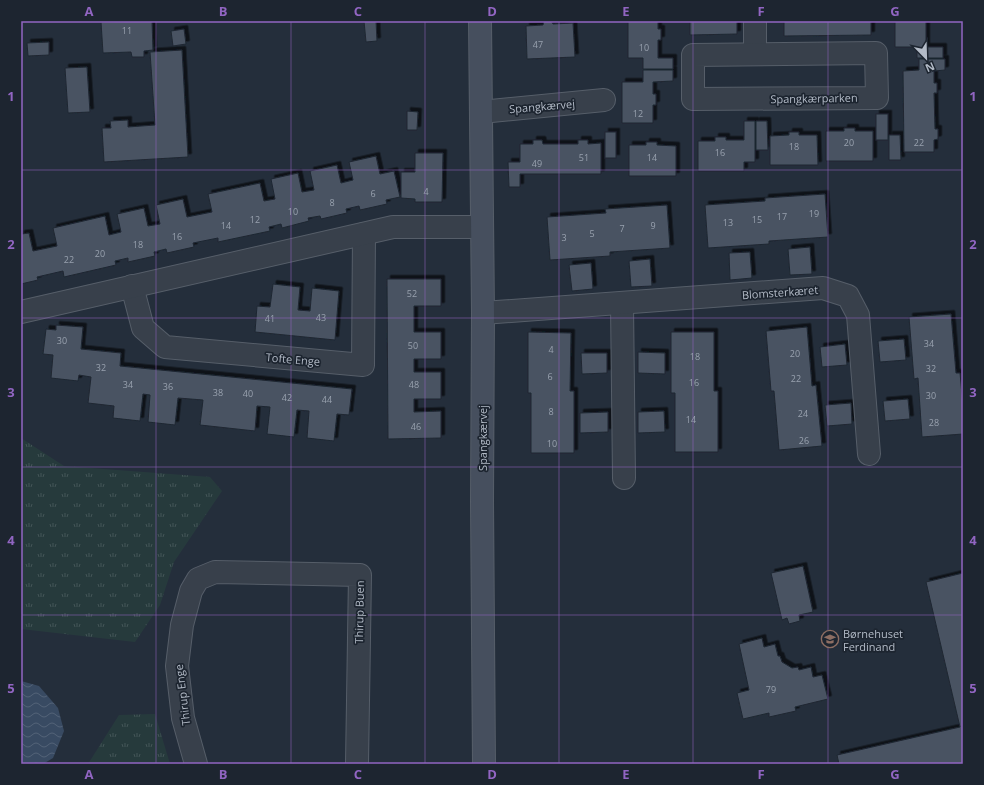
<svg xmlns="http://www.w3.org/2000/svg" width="984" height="785" font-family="'Open Sans',sans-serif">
  <defs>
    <pattern id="grass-tufts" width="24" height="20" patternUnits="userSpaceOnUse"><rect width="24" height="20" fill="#263a3c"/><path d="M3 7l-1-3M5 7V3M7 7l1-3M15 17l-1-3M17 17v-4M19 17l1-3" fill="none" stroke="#435557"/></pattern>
    <pattern id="water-waves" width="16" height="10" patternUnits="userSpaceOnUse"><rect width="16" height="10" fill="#384a62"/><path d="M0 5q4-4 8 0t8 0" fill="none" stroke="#526277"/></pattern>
    <filter id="shadow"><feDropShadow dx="3.5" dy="-3.5" stdDeviation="0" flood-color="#0009"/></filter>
  </defs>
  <rect width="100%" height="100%" fill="#242e3b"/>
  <g fill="url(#grass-tufts)">
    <polygon points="21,438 64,466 210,477 222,491 174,562 160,605 135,642 21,629"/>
    <polygon points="155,714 170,764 88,764 119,715"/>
  </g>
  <polygon fill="url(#water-waves)" points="21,681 39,686 58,708 64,731 53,758 43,764 21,764"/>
  <g fill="#485362" stroke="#1f2732" filter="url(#shadow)">
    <polygon points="152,21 153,50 144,51 144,57 132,57 131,52 103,53 101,22"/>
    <polygon points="364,21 376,21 377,41 366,42"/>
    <polygon points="544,21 551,21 553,24 573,23 575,57 527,59 526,26 543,25"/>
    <polygon points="628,21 658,21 658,29 661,29 661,40 658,40 658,58 673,58 673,69 643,69 643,58 628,58"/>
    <polygon points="690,21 737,21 737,34 690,35"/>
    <polygon points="784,21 871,21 871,35 784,36"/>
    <polygon points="895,21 926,21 926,47 943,47 943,58 917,58 917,47 895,47"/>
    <polygon points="184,29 186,44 173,46 171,31"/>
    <polygon points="49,42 49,55 28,56 27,43"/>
    <polygon points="182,50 188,157 104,162 102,128 111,128 110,121 128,120 128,127 155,125 150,52"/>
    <polygon points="919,59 945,59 945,70 934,71 934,83 937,83 937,93 934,93 935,129 938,129 938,139 934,140 934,152 904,152 903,71 919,70"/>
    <polygon points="87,67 90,112 68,113 65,68"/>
    <polygon points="643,70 673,70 673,81 653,82 653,94 656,94 656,105 653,105 653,123 622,123 622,82 643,82"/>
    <polygon points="407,111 418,112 417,130 407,130"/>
    <rect x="876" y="114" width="12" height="26"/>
    <polygon points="744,121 755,121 755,162 744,162 744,171 698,171 698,141 715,141 715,137 726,137 726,140 744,140"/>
    <polygon points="756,121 767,121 768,150 756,150"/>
    <polygon points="844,128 855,128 855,131 873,131 873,161 826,161 826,131 844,131"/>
    <rect x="605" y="132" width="11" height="26"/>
    <polygon points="789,132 799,132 799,135 817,135 818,165 770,165 770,136 789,135"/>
    <polygon points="889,135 900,135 901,160 889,160"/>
    <polygon points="533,140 542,140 543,144 578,144 578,140 588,140 588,144 601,143 601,174 520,174 520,187 509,187 508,162 520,162 520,144 533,144"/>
    <polygon points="646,142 657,142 657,145 676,146 676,176 629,176 629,145 646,145"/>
    <polygon points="415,153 443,153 442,202 415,202 415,199 401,198 401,172 415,172"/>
    <polygon points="376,156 380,174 394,171 400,197 386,200 387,204 360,210 359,206 346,209 347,213 321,219 320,216 308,218 309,221 282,228 281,224 269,227 270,231 218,242 218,238 193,243 194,247 167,253 166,249 154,252 155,256 128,262 128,258 115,261 116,265 64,277 63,271 37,277 38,280 21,284 21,234 29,233 33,251 57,246 53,228 105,216 109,235 121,232 117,214 144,208 148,226 160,224 156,205 183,199 187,217 212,212 208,194 260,183 264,201 275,199 271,179 298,173 302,192 314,190 310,171 337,165 341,183 353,180 349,162"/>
    <polygon points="825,194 828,237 769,241 769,244 708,248 705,205 765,201 765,198"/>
    <polygon points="667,205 670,248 610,252 610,256 550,260 547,217 606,213 605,209"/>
    <polygon points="810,247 812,274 790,275 788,249"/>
    <polygon points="750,252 752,278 730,280 729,253"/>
    <polygon points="650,259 652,286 631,287 629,261"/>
    <polygon points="591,263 593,289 572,291 569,265"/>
    <polygon points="387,279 441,279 441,306 414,306 414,332 441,332 441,359 414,359 414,372 441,372 441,399 414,399 414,412 441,411 441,438 388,439"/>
    <polygon points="273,284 300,287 298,310 310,311 312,288 339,291 335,340 255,332 257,306 270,307"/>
    <polygon points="951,314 956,373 960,373 963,406 963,434 922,437 918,378 914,379 909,317"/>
    <polygon points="56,325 83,327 81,349 121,353 120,366 352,389 349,415 337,414 334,441 307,438 309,411 297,410 294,437 267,434 270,407 257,406 255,431 200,425 203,400 178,398 175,425 148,422 150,395 143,394 140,421 113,418 114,406 88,403 91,377 79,375 78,381 51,378 53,355 43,354 46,329 56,330"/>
    <polygon points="807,327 812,386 816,385 822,446 779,450 774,391 771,391 766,331"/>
    <polygon points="528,332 571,333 570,391 574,391 574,453 531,453 531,393 528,393"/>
    <polygon points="671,332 714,332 714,391 718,391 718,452 675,452 675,393 671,393"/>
    <polygon points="904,339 906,360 880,362 878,341"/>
    <polygon points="845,344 847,365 822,367 820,347"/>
    <polygon points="638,352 665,353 665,374 638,373"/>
    <polygon points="581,353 607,353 607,373 582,374"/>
    <polygon points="908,399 910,419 885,421 883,401"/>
    <polygon points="851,403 852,424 827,426 825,405"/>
    <polygon points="664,411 665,432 638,433 638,412"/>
    <polygon points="608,412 608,432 580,433 580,413"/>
    <polygon points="803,566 813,612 799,615 800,621 789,624 787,618 782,620 771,573"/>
    <polygon points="963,573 963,764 839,764 837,755 960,727 926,582"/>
    <polygon points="762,638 764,647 775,644 778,656 780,656 782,662 792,668 798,667 799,670 811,667 813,677 822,675 828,699 795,707 796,711 769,717 769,713 743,719 737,693 749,690 739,644"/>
  </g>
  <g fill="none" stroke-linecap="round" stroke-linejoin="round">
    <defs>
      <g id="street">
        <polyline points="755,21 755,54"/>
        <polygon points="876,53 877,98 693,99 693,55"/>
        <polyline points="481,112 604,100"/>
        <polyline points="132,286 143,328 165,347 363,365 364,234"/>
        <polyline points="622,304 624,478"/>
        <polyline points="21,312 393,227 482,227"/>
        <polyline points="483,313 823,288 848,296 858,315 869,454"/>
        <polyline points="196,764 183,718 177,666 182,625 191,591 198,579 215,572 360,575 357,764"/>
      </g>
      <polyline id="secondary" points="480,21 483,313 482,501 484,764"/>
    </defs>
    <use href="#street" stroke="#565e69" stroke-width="24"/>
    <use href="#secondary" stroke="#565e69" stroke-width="24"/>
    <use href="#street" stroke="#38404b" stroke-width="22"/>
    <use href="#secondary" stroke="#464f5e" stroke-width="22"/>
  </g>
  <path fill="none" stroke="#9165c2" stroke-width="1" stroke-opacity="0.55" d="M156,21V764M291,21V764M425,21V764M559,21V764M693,21V764M828,21V764M21,170H963M21,318H963M21,467H963M21,615H963"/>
  <defs>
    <symbol id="school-ring" viewBox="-11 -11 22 22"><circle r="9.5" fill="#1d2530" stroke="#8d6e63" stroke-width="1.5"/><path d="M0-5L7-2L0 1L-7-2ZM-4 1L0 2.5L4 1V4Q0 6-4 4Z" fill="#8d6e63"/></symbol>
  </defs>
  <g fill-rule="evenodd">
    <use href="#school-ring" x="820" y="629" width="20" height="20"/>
  </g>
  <g text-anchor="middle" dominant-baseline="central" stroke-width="3.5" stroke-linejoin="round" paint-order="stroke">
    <g font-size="9" fill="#98a1ae">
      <text x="127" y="30">11</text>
      <text x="538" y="44">47</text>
      <text x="644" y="47">10</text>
      <text x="638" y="113">12</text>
      <text x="849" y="142">20</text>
      <text x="919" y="142">22</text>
      <text x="794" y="146">18</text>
      <text x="720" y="152">16</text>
      <text x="584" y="157">51</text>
      <text x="652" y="157">14</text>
      <text x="537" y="163">49</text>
      <text x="426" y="191">4</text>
      <text x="373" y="193">6</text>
      <text x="332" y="202">8</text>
      <text x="293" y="211">10</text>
      <text x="814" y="213">19</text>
      <text x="782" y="216">17</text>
      <text x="255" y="219">12</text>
      <text x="757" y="219">15</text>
      <text x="728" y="222">13</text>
      <text x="226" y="225">14</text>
      <text x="653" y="225">9</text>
      <text x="622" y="228">7</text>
      <text x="592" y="233">5</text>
      <text x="177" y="236">16</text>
      <text x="564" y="237">3</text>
      <text x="138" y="244">18</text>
      <text x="100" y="253">20</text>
      <text x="69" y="259">22</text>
      <text x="412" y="293">52</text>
      <text x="321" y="317">43</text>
      <text x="270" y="318">41</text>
      <text x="62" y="340">30</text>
      <text x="929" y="343">34</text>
      <text x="413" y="345">50</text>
      <text x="551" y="349">4</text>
      <text x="795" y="353">20</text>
      <text x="695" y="356">18</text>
      <text x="101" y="367">32</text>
      <text x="931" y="368">32</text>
      <text x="550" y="376">6</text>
      <text x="796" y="378">22</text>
      <text x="694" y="382">16</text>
      <text x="128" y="384">34</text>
      <text x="414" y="384">48</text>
      <text x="168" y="386">36</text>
      <text x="218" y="392">38</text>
      <text x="248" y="393">40</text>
      <text x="931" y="395">30</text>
      <text x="287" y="397">42</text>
      <text x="327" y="399">44</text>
      <text x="551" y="411">8</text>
      <text x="803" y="413">24</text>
      <text x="691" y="419">14</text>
      <text x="934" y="422">28</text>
      <text x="416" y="426">46</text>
      <text x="804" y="440">26</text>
      <text x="552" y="443">10</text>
      <text x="771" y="689">79</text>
    </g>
    <g font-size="11" fill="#b3bbc7" stroke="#1d2530">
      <text transform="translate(814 98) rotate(-1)">Spangkærparken</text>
      <text transform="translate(542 106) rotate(-5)">Spangkærvej</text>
      <text transform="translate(780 292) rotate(-4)">Blomsterkæret</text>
      <text transform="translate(293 359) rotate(5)">Tofte Enge</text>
      <text transform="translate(482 438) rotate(-90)">Spangkærvej</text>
      <text transform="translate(359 612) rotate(-89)">Thirup Buen</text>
      <text transform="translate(182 695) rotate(-97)">Thirup Enge</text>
    </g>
    <g font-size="11" fill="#b3bbc7" stroke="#1d2530" text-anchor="start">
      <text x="843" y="633">Børnehuset<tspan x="843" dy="13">Ferdinand</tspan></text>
    </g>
  </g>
  <rect width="984" height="785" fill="none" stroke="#1d2530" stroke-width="44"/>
  <g transform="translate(926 58) rotate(157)" stroke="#1d2530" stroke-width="3" paint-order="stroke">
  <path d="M0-3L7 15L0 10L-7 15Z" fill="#b3bbc7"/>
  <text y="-6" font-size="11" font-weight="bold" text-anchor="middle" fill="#b3bbc7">N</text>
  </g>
  <rect x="22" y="22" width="940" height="741" fill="none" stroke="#9165c2" stroke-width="1.5"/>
  <g font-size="13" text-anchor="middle" font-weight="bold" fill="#9165c2">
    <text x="89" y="16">A</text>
    <text x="223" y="16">B</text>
    <text x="358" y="16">C</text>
    <text x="492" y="16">D</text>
    <text x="626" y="16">E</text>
    <text x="761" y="16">F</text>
    <text x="895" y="16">G</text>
    <text x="11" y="101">1</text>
    <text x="973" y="101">1</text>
    <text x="11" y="249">2</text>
    <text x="973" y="249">2</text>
    <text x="11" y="397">3</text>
    <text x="973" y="397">3</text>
    <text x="11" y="545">4</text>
    <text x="973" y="545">4</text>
    <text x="11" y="693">5</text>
    <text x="973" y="693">5</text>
    <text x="89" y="779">A</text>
    <text x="223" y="779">B</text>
    <text x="358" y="779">C</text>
    <text x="492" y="779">D</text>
    <text x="626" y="779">E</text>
    <text x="761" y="779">F</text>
    <text x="895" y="779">G</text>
  </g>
</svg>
